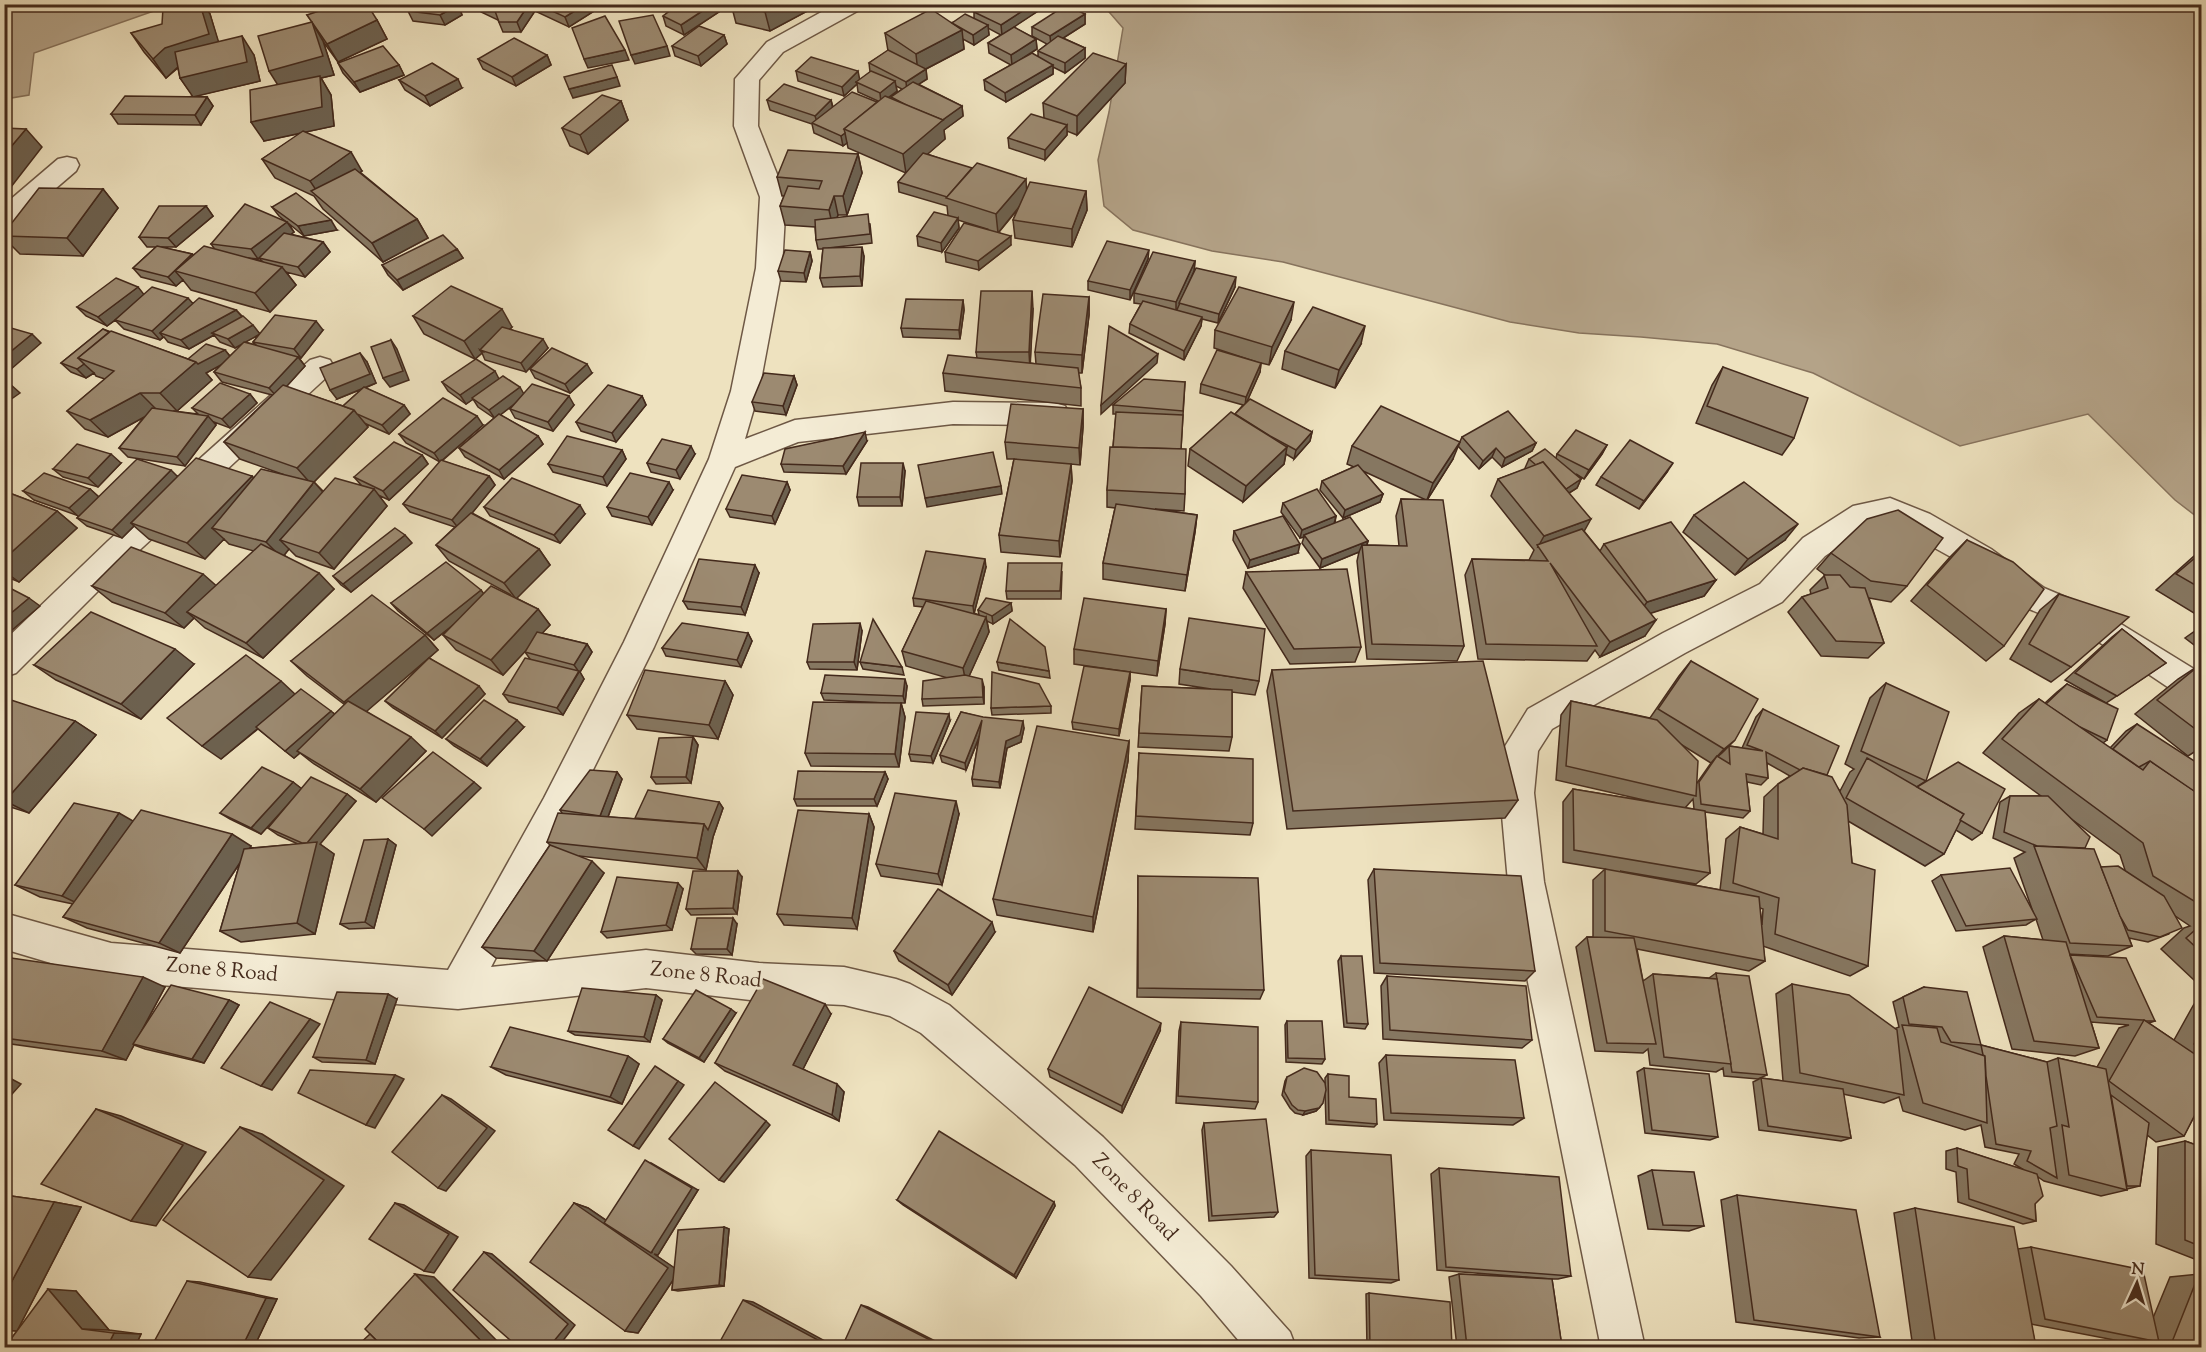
<svg xmlns="http://www.w3.org/2000/svg" width="2206" height="1352" font-family="'Sorts Mill Goudy',serif">
  <rect width="100%" height="100%" fill="#eee2bf"/>
  <filter id="stains"><feTurbulence type="fractalNoise" baseFrequency=".00333" numOctaves="4"/><feColorMatrix values="0 0 0 0 .2 0 0 0 0 .09 0 0 0 0 .02 0 0 0 .5 -.17"/></filter>
  <radialGradient id="worn" r=".72"><stop offset=".6" stop-color="#630" stop-opacity="0"/><stop offset="1" stop-color="#630" stop-opacity=".3"/></radialGradient>
  <g fill="#b4a388" stroke="#87735d" stroke-width="1.5">
    <polygon points="5,4 171,4 171,5 34,53 29,95 5,99"/>
    <polygon points="1103,5 2201,5 2201,520 2175,500 2088,414 1960,446 1813,373 1717,344 1641,337 1579,333 1510,322 1283,262 1212,251 1133,230 1104,206 1098,160 1109,112 1123,28"/>
  </g>
  <g fill="none" stroke-linecap="round" stroke-linejoin="round">
    <defs>
      <g id="minor">
        <polygon points="836,4 864,4 861,9 783,52 759,80 758,126 786,197 782,268 759,391 745,439 795,420 953,402 1055,403 1065,406 1069,414 1065,422 1055,425 953,424 798,442 735,467 654,647 568,820 491,967 646,950 759,963 844,967 896,979 910,984 949,1005 1103,1137 1231,1266 1290,1332 1296,1348 1245,1348 1201,1296 1075,1165 921,1033 890,1016 844,1005 759,1001 646,988 458,1009 111,981 4,949 4,913 111,943 448,970 544,798 624,642 709,459 731,391 756,268 760,197 734,126 735,79 767,42"/>
        <polygon points="67,157 76,159 79,165 76,171 13,225 4,227 4,205 58,159"/>
        <polygon points="320,357 330,360 334,367 330,374 130,559 16,673 4,677 4,641 108,541 310,360"/>
        <polygon points="1890,498 1930,514 1991,549 2044,588 2103,613 2202,674 2202,706 2190,702 2126,659 2081,631 2022,606 1969,567 1888,522 1871,525 1825,556 1782,602 1685,653 1552,729 1538,751 1534,793 1544,882 1645,1348 1601,1348 1508,882 1500,793 1504,748 1528,709 1663,633 1760,584 1803,538 1853,506"/>
      </g>
    </defs>
    <use href="#minor" stroke="#6e5845" stroke-width="3"/>
    <use href="#minor" fill="#f4ecd5" fill-rule="evenodd"/>
  </g>
  <g fill="#867761" stroke="#442a1c" stroke-width="1.5" fill-rule="evenodd">
    <polygon points="477,4 598,4 599,8 569,27 537,12 534,6 533,6 535,11 521,32 503,32 498,20 481,12"/>
    <polygon points="659,4 724,4 725,8 684,35 666,26 663,16 671,10"/>
    <polygon points="731,4 814,4 815,7 770,31 736,23"/>
    <polygon points="458,5 462,15 445,25 413,21 408,11"/>
    <path d="M1038,11L1013,27L1036,39L1037,49L1019,60L1038,56V51L1047,44L1032,36V27L1085,14V24L1063,38L1085,48V58L1065,73L1053,67V74L1006,102L985,90L984,80L1011,65L989,53L988,43L1001,35L988,28L989,35L974,45L963,39L964,49L926,69L927,79L918,84L962,106L963,116L944,130L945,139L927,154L1027,189L1086,191L1087,210L1072,247L1015,238L1013,220L1018,209L999,232L1011,245L979,270L946,262L945,252L987,229L958,220L959,228L942,252L918,246L917,236L948,216L947,206L899,192L898,182L906,173L848,148L847,143L843,146L814,133L812,124L770,110L767,100H831L833,107L877,102L878,101L858,92L857,84L844,96L798,81L796,71L860,80L870,72L869,63L888,51L885,33L974,19V12ZM896,86L902,89L891,97V99L888,97L897,91Z"/>
    <polygon points="210,14 218,42 254,55 260,81 195,96 207,97 213,106 201,125 118,124 111,114 193,96 180,78 178,68 166,78 144,52 131,33"/>
    <polygon points="307,15 377,20 387,39 338,62 319,36 323,41 334,75 321,78 331,95 334,126 305,132 362,171 360,172 417,219 428,238 383,262 323,209 314,196 275,178 262,159 302,133 264,141 278,85 312,22"/>
    <polygon points="724,35 727,44 701,66 675,56 672,46"/>
    <polygon points="547,55 551,65 516,86 483,69 478,59"/>
    <polygon points="338,63 399,65 404,75 360,92 343,73"/>
    <polygon points="1126,64 1125,83 1077,135 1067,131 1067,135 1045,160 1009,148 1008,138 1044,118 1043,103"/>
    <polygon points="399,80 462,88 430,106 405,90"/>
    <polygon points="621,101 628,120 588,154 570,146 562,128"/>
    <polygon points="858,154 862,173 847,215 838,215 837,218 870,224 872,243 828,248 864,256 862,286 823,287 820,278 823,249 818,249 816,240 815,227 785,225 780,206 784,196 782,196 777,177"/>
    <polygon points="103,189 118,208 83,256 20,254 4,238 4,233"/>
    <path d="M206,206L213,216L176,247H161L192,254L193,255L214,248L211,244L285,221L279,216L272,207L337,230L304,236L288,223L294,232L290,234L323,242L330,252L305,277L286,272L296,285L270,312L191,290L183,280L176,286L141,277L133,268L156,247H147L139,237ZM248,258L258,259L259,258L262,261Z"/>
    <polygon points="457,249 463,258 403,290 388,275 382,265"/>
    <polygon points="810,252 812,261 806,282 781,281 778,271"/>
    <polygon points="1148,259 1130,300 1088,290 1088,281"/>
    <polygon points="1195,261 1194,271 1185,290 1235,287 1218,323 1202,319 1201,326 1184,360 1129,333 1130,324 1141,304 1134,303 1134,293"/>
    <path d="M144,295L193,303L236,310L260,334L323,330L301,358H299L305,366L286,387L343,406L362,389L337,399L367,362L376,383L365,388L404,405L410,414L389,434L364,423L368,427L314,482L323,491L361,485L354,477L422,455L428,464L389,500L378,495L387,506L334,569L296,556L289,549L284,555L334,589L263,658L205,628L194,618L184,628L112,602L92,586H216L254,551L229,544L224,539L205,559L149,539L134,526L122,538L87,526L77,518L79,516L34,500L23,491L90,489L99,497L177,476H252L254,479L282,474L240,459L224,442L272,395L222,382L214,372L222,364L206,373L212,380L177,411H173L198,414L192,408L250,394L257,403L230,428L214,422L216,425L185,466L128,457L119,448L144,417L108,437L85,429L67,411L105,379L96,376L94,373L86,378L71,372L61,363L103,329L188,359L225,350L230,356L243,344L235,348L220,342L214,335L189,349L168,342L164,337L160,340L124,329L115,320L117,319L107,326L86,316L77,307ZM259,335L253,342L256,345L245,342Z"/>
    <polygon points="1089,297 1089,315 1082,373 1078,373 1081,388 1081,406 945,391 943,373 977,358 976,352 1033,309 1030,363 1036,364 1035,352"/>
    <polygon points="963,300 964,310 960,339 903,337 901,328"/>
    <polygon points="413,316 512,327 510,329 548,348 526,372 485,360 482,353 475,359 424,334"/>
    <polygon points="1291,320 1269,365 1261,363 1260,372 1247,401 1312,432 1310,441 1294,459 1286,454 1284,464 1243,502 1188,466 1190,449 1235,414 1243,405 1200,393 1201,384 1254,361 1214,348 1215,330"/>
    <polygon points="1361,344 1335,388 1282,369 1285,351"/>
    <polygon points="1723,367 1794,438 1782,455 1696,423 1712,385"/>
    <polygon points="530,369 592,373 570,393 535,378"/>
    <polygon points="794,376 797,385 786,415 755,411 752,402"/>
    <polygon points="499,379 524,394 574,405 553,431 515,418 510,409 515,403 500,415 538,436 543,444 504,479 465,457 459,448 494,418 478,407 473,399 466,404 448,391 442,382"/>
    <polygon points="1185,382 1181,449 1185,494 1184,511 1155,509 1197,515 1195,532 1185,591 1103,579 1103,563 1115,508 1107,507 1107,490 1113,447 1116,414 1113,414 1113,405"/>
    <polygon points="642,396 646,405 616,442 581,431 576,422"/>
    <polygon points="1083,409 1083,427 1080,465 1071,464 1072,481 1060,557 1001,552 999,535 1014,459 1007,459 1005,442"/>
    <polygon points="483,425 442,461 489,476 495,485 472,513 539,549 550,565 516,598 538,609 550,625 542,633 587,644 592,652 580,672 584,679 563,715 509,702 503,694 530,659 525,652 527,649 503,675 456,650 443,635 451,627 434,640 398,611 391,603 481,590 483,594 511,595 449,561 436,545 455,527 410,512 403,504 440,462 406,443 399,434"/>
    <polygon points="1462,437 1536,443 1532,451 1502,467 1492,457 1479,469 1458,446"/>
    <polygon points="867,441 846,474 784,472 781,464"/>
    <polygon points="1607,445 1602,454 1584,479 1576,474 1581,479 1577,488 1569,493 1584,531 1600,551 1604,544 1716,580 1704,596 1650,613 1645,636 1600,657 1595,650 1587,661 1478,659 1465,575 1472,559 1529,560 1534,550 1491,496 1498,479 1526,469 1525,468 1529,459 1556,458 1557,454"/>
    <polygon points="1352,446 1453,459 1427,500 1464,646 1457,661 1367,659 1357,561 1359,552 1320,568 1302,543 1304,537 1300,538 1281,512 1283,503 1336,516 1335,523 1368,541 1367,545 1399,546 1396,516 1401,499 1426,500 1363,471 1383,494 1380,502 1343,518 1320,490 1322,481 1354,467 1347,464"/>
    <polygon points="622,450 626,459 607,486 553,472 548,464"/>
    <polygon points="695,454 680,479 651,472 647,463"/>
    <polygon points="121,463 98,487 63,477 53,469"/>
    <polygon points="905,471 902,506 859,506 857,497"/>
    <polygon points="1667,472 1639,509 1596,485 1601,477"/>
    <polygon points="787,482 790,490 775,524 730,517 726,509"/>
    <polygon points="673,490 652,525 612,516 607,507"/>
    <polygon points="4,491 57,511 77,528 19,582 4,576"/>
    <polygon points="484,507 585,514 560,543 490,516"/>
    <polygon points="1694,515 1785,540 1735,575 1683,532"/>
    <polygon points="1234,531 1298,553 1248,568 1233,540"/>
    <polygon points="1967,540 2004,646 1986,661 1911,601 1950,557"/>
    <polygon points="412,543 351,592 341,585 333,576"/>
    <polygon points="2202,549 2202,618 2156,590"/>
    <polygon points="1831,553 1907,586 1891,602 1869,598 1884,643 1868,658 1821,656 1788,612 1802,597 1811,594 1810,590 1825,575 1817,569"/>
    <polygon points="986,567 974,613 979,615 978,610 1011,603 1012,611 993,624 987,621 989,632 969,676 984,687 984,704 923,706 922,699 948,678 906,666 902,651 923,607 914,606 913,598"/>
    <polygon points="1062,572 1061,599 1007,599 1006,591"/>
    <polygon points="1246,572 1361,647 1355,662 1290,664 1243,588"/>
    <polygon points="759,573 745,615 688,609 683,601"/>
    <polygon points="2059,594 2071,667 2051,682 2010,659 2040,610"/>
    <polygon points="1166,609 1165,624 1157,676 1074,664 1074,649"/>
    <polygon points="2202,626 2202,651 2185,638"/>
    <polygon points="2122,629 2166,663 2106,703 2065,680 2112,637"/>
    <polygon points="862,631 857,670 810,669 807,662"/>
    <polygon points="748,633 752,641 741,667 666,656 662,648"/>
    <polygon points="425,635 438,650 429,658 485,694 442,738 393,708 385,701 429,658 366,711 426,751 376,802 314,764 300,753 294,758 258,729 221,759 295,694 335,714 345,705 307,676 291,661"/>
    <path d="M1691,661L1729,746L1742,748L1756,717L1763,709L1827,775L1840,791L1850,772L1854,769L1845,764L1870,698L1886,683L1926,781L1918,786L1982,833L1972,840L1956,830L1944,854L1925,866L1848,821L1852,863L1868,966L1850,976L1763,946L1765,961L1749,971L1637,949L1643,981L1653,974L1709,978L1716,973L1767,1075L1758,1079L1724,1076L1723,1068L1716,1072L1650,1065L1648,1049L1643,1053L1595,1051L1576,947L1587,937H1593V880L1605,869L1563,862V802L1573,789L1657,803L1556,780L1561,715L1571,701L1650,718L1679,676ZM1682,745L1711,763L1697,783ZM1767,763L1790,776L1778,784L1764,797L1763,834L1740,827L1726,839L1720,890L1620,871L1696,884L1710,873L1705,812L1743,818L1750,811L1747,782L1761,785L1768,778ZM1693,799L1694,809L1685,808ZM1760,908L1763,909L1762,925Z"/>
    <polygon points="860,662 902,667 904,675 863,669"/>
    <polygon points="997,662 1049,671 1050,678 999,670"/>
    <polygon points="194,664 141,719 56,680 34,665"/>
    <polygon points="2201,664 2202,664 2202,747 2188,756 2135,714 2178,679"/>
    <polygon points="1180,669 1259,681 1255,695 1232,692 1232,737 1229,751 1138,747 1142,686 1211,689 1179,684"/>
    <polygon points="1272,670 1518,800 1505,818 1287,829 1267,691"/>
    <polygon points="1130,672 1130,680 1119,736 1073,729 1072,722"/>
    <polygon points="725,681 733,695 718,739 637,729 627,715"/>
    <path d="M2067,684L2107,740L2103,743L2110,748L2126,731L2137,724L2197,792L2202,789V989L2195,981L2161,949L2184,928L2190,926L2175,916L2169,934L2148,942L2129,938L2132,946L2108,956L2069,954L2155,1021L2149,1023L2174,1040L2194,1004L2202,1001V1101L2184,1136L2156,1142L2147,1135L2140,1186L2127,1189V1190L2101,1196L2044,1181L2038,1177L2035,1204L2036,1221L2023,1224L1958,1202L1956,1172L1946,1169V1151L1957,1148L2024,1170L2014,1164L2019,1154L1985,1147L1981,1125L1965,1130L1903,1111L1899,1097L1884,1103L1843,1094L1851,1138L1841,1141L1759,1130L1753,1082L1761,1078L1783,1081L1776,994L1792,984L1894,1029L1899,1027L1893,1002L1924,987L1981,1045L2047,1062L2058,1058L2097,1067L2119,1028L2129,1025L2091,1022L2099,1048L2075,1056L2012,1049L1983,947L2004,936L2043,940L2036,919L2026,925L1956,931L1932,881L1941,875L2033,912L2014,858L2025,852L1993,838L2000,802L2010,796H2041L1983,753L2019,713L2039,699L2045,703L2057,692ZM2070,818L2120,855L2125,870L2101,867L2085,848Z"/>
    <polygon points="907,686 905,703 901,703 905,717 899,767 811,766 805,753 884,703 824,700 821,693"/>
    <polygon points="4,703 75,721 96,735 29,813 4,805"/>
    <polygon points="1051,706 1051,713 992,715 991,708"/>
    <polygon points="961,712 1024,728 1021,742 1007,748 1000,788 973,786 972,779 979,738 966,770 942,762 940,755"/>
    <polygon points="950,721 933,763 911,761 909,754"/>
    <polygon points="524,727 487,766 454,746 446,739"/>
    <polygon points="693,737 698,745 691,783 656,784 651,777"/>
    <polygon points="1129,741 1128,761 1093,932 997,915 993,899"/>
    <polygon points="1139,753 1253,823 1250,835 1135,829"/>
    <polygon points="617,772 622,779 608,817 636,819 719,802 723,808 713,837 706,870 579,856 604,873 547,961 496,958 482,947 550,845 547,842 562,813 560,810"/>
    <polygon points="885,772 888,779 877,806 797,806 794,799"/>
    <polygon points="293,782 302,789 347,794 356,801 320,844 334,854 315,934 241,942 220,931 240,863 180,953 87,928 63,917 73,904 40,897 15,885 133,821 251,846 250,848 298,844 278,835 268,828 297,794 261,834 230,819 220,813"/>
    <polygon points="869,814 874,827 857,929 784,925 777,914"/>
    <polygon points="959,814 942,885 881,876 876,864"/>
    <polygon points="388,839 396,845 374,928 349,929 340,924"/>
    <polygon points="1374,869 1535,971 1525,981 1374,973 1368,880"/>
    <polygon points="1138,876 1264,990 1260,999 1137,997"/>
    <polygon points="742,877 737,914 691,915 686,909"/>
    <polygon points="683,889 672,930 607,938 601,932"/>
    <polygon points="737,924 732,955 696,954 691,949"/>
    <polygon points="995,932 952,995 899,961 894,951"/>
    <polygon points="1341,956 1368,1024 1365,1029 1344,1027 1338,961"/>
    <polygon points="4,957 165,987 141,1032 229,1000 239,1005 204,1063 145,1049 134,1045 126,1060 4,1043"/>
    <polygon points="1387,976 1532,1040 1522,1048 1383,1039 1381,986"/>
    <polygon points="656,995 662,1000 650,1042 575,1035 568,1031"/>
    <polygon points="397,999 375,1064 322,1062 313,1057"/>
    <polygon points="736,1013 704,1062 668,1043 663,1039"/>
    <polygon points="831,1014 803,1069 844,1092 839,1121 725,1071 715,1063"/>
    <polygon points="1287,1021 1325,1059 1322,1064 1286,1062 1285,1025"/>
    <polygon points="1181,1022 1258,1102 1255,1109 1176,1103 1179,1031"/>
    <polygon points="1160,1031 1122,1113 1050,1077 1048,1069"/>
    <polygon points="1386,1055 1524,1118 1513,1125 1384,1120 1379,1063"/>
    <polygon points="628,1056 639,1064 622,1104 506,1075 491,1067"/>
    <polygon points="1644,1068 1718,1137 1710,1140 1645,1133 1637,1072"/>
    <polygon points="1328,1074 1349,1097 1377,1124 1374,1127 1326,1124 1325,1093 1320,1107 1316,1111 1303,1115 1295,1113 1290,1108 1282,1095 1285,1081 1287,1077 1325,1085 1325,1078"/>
    <polygon points="1204,1123 1278,1212 1274,1217 1209,1221 1202,1130"/>
    <polygon points="2185,1141 2202,1147 2202,1262 2156,1244 2158,1147"/>
    <polygon points="1311,1150 1399,1280 1391,1283 1309,1278 1306,1156"/>
    <polygon points="1439,1168 1571,1276 1558,1279 1552,1279 1562,1347 1457,1347 1449,1277 1459,1274 1551,1279 1437,1270 1431,1174"/>
    <polygon points="1652,1170 1704,1226 1689,1231 1648,1229 1638,1176"/>
    <polygon points="698,1190 658,1255 654,1254 674,1268 724,1227 729,1229 724,1286 678,1291 672,1290 673,1280 638,1333 625,1331 574,1203 588,1208 606,1220"/>
    <polygon points="4,1195 54,1202 81,1207 17,1331 76,1291 109,1330 141,1334 135,1347 5,1347 17,1331 4,1330"/>
    <polygon points="1737,1195 1880,1337 1859,1338 1736,1322 1721,1200"/>
    <polygon points="897,1200 1054,1202 1055,1206 1016,1278 903,1205"/>
    <polygon points="1915,1208 2018,1249 2031,1247 2153,1318 2170,1277 2199,1274 2202,1347 2141,1347 2143,1343 2130,1343 2031,1324 2036,1347 1942,1347 1912,1341 1894,1213"/>
    <polygon points="187,1281 200,1282 277,1299 254,1347 188,1347"/>
    <polygon points="1369,1293 1452,1347 1367,1347 1366,1294"/>
  </g>
  <g fill="#6d614f" stroke="#442a1c" stroke-width="1.5">
    <polygon points="200,4 204,4 210,14 222,53 178,67 166,78 153,59"/>
    <polygon points="529,4 532,4 535,11 521,32 517,22"/>
    <polygon points="586,4 598,4 599,8 569,27 565,17"/>
    <polygon points="713,4 724,4 725,8 684,35 681,25"/>
    <polygon points="780,4 814,4 815,7 770,31 765,12"/>
    <polygon points="1033,4 1037,4 1038,11 1002,35 1001,25"/>
    <polygon points="458,5 462,15 445,25 440,15"/>
    <polygon points="1085,14 1085,24 1051,46 1050,36"/>
    <polygon points="377,20 387,39 338,62 327,44"/>
    <polygon points="312,22 323,41 334,75 321,78 331,95 334,126 264,141 251,122 281,90 269,71"/>
    <polygon points="988,25 989,35 974,45 973,35"/>
    <polygon points="962,30 964,49 918,73 916,54"/>
    <polygon points="724,35 727,44 701,66 698,56"/>
    <polygon points="242,36 254,55 260,81 193,97 180,78"/>
    <polygon points="1036,39 1037,49 1012,65 1011,55"/>
    <polygon points="667,46 670,56 635,64 631,55"/>
    <polygon points="1085,48 1085,58 1065,73 1065,63"/>
    <polygon points="625,50 629,60 588,68 584,59"/>
    <polygon points="547,55 551,65 516,86 512,77"/>
    <polygon points="1126,64 1125,83 1077,135 1077,116"/>
    <polygon points="399,65 404,75 360,92 354,82"/>
    <polygon points="1053,65 1053,74 1006,102 1005,93"/>
    <polygon points="926,69 927,79 907,92 906,82"/>
    <polygon points="858,71 860,81 856,82 857,84 844,96 842,87"/>
    <polygon points="617,77 620,86 573,98 569,89"/>
    <polygon points="458,79 462,88 430,106 425,96"/>
    <polygon points="895,81 897,91 881,103 880,93"/>
    <polygon points="207,97 213,106 201,125 195,115"/>
    <polygon points="831,100 833,110 818,125 815,116"/>
    <polygon points="621,101 628,120 588,154 580,135"/>
    <polygon points="962,106 963,116 944,130 945,139 906,173 903,154 940,122"/>
    <polygon points="1067,125 1067,135 1045,160 1045,150"/>
    <polygon points="26,129 42,147 4,196 4,155"/>
    <polygon points="845,133 847,143 843,146 841,136"/>
    <polygon points="351,152 362,171 322,199 310,181"/>
    <polygon points="858,154 862,173 847,215 843,196"/>
    <polygon points="1026,179 1027,197 998,233 996,214"/>
    <polygon points="103,189 118,208 83,256 67,238"/>
    <polygon points="1086,191 1087,210 1072,247 1072,229"/>
    <polygon points="834,196 838,215 833,228 829,210"/>
    <polygon points="206,206 213,216 176,247 168,238"/>
    <polygon points="958,218 959,228 942,252 941,243"/>
    <polygon points="417,219 428,238 383,262 372,243"/>
    <polygon points="331,220 337,230 304,236 298,226"/>
    <polygon points="287,222 294,232 258,259 251,249"/>
    <polygon points="1011,236 1011,245 979,270 978,261"/>
    <polygon points="323,242 330,252 305,277 298,267"/>
    <polygon points="862,247 864,256 862,286 860,276"/>
    <polygon points="457,249 463,258 403,290 397,280"/>
    <polygon points="1149,250 1148,259 1130,300 1130,290"/>
    <polygon points="810,252 812,261 806,282 804,273"/>
    <polygon points="192,254 200,264 175,271 183,280 176,286 168,277"/>
    <polygon points="1195,261 1194,271 1176,312 1176,302"/>
    <polygon points="282,267 296,285 270,312 255,293"/>
    <polygon points="4,271 8,275 4,280"/>
    <polygon points="1236,277 1235,287 1218,323 1219,314"/>
    <polygon points="138,287 146,297 107,326 98,317"/>
    <polygon points="1032,291 1033,309 1030,370 1029,352"/>
    <polygon points="1089,297 1089,315 1082,373 1082,355"/>
    <polygon points="188,298 196,307 160,333 163,337 160,340 152,331"/>
    <polygon points="963,300 964,310 960,339 959,330"/>
    <polygon points="1294,302 1291,320 1269,365 1272,347"/>
    <polygon points="502,309 512,327 484,352 480,350 482,353 475,359 464,341"/>
    <polygon points="236,310 244,319 212,333 214,335 189,349 181,340"/>
    <polygon points="1202,317 1201,326 1184,360 1184,351"/>
    <polygon points="316,321 323,330 301,358 294,349"/>
    <polygon points="253,325 260,334 235,348 228,339"/>
    <polygon points="1365,326 1361,344 1335,388 1339,370"/>
    <polygon points="32,334 41,343 10,370 4,364 4,357"/>
    <polygon points="543,339 548,348 526,372 521,363"/>
    <polygon points="391,340 397,349 409,380 390,387 383,378"/>
    <polygon points="225,350 232,359 206,373 212,380 177,411 160,393 196,362"/>
    <polygon points="360,353 367,362 376,383 337,399 330,390"/>
    <polygon points="1158,354 1157,363 1101,414 1101,405"/>
    <polygon points="298,357 305,366 277,397 269,388"/>
    <polygon points="1261,363 1260,372 1245,406 1246,397"/>
    <polygon points="84,364 94,373 86,378 77,369"/>
    <polygon points="587,364 592,373 570,393 565,384"/>
    <polygon points="495,371 500,381 466,404 460,395"/>
    <polygon points="794,376 797,385 786,415 783,406"/>
    <polygon points="10,384 20,393 4,404 4,388"/>
    <polygon points="520,387 525,396 495,419 489,410"/>
    <polygon points="140,393 157,410 108,437 90,420"/>
    <polygon points="250,394 257,403 230,428 222,419"/>
    <polygon points="569,396 574,405 553,431 548,422"/>
    <polygon points="642,396 646,405 616,442 612,433"/>
    <polygon points="404,405 410,414 389,434 382,425"/>
    <polygon points="1083,409 1083,427 1080,465 1079,448"/>
    <polygon points="354,410 368,427 314,482 329,499 280,540 289,549 282,558 266,542 312,485 297,468"/>
    <polygon points="208,416 216,425 185,466 177,457"/>
    <polygon points="477,416 483,425 440,462 434,453"/>
    <polygon points="865,432 867,441 846,474 843,466"/>
    <polygon points="1312,432 1310,441 1294,459 1296,450"/>
    <polygon points="538,436 543,444 504,479 499,470"/>
    <polygon points="4,440 11,446 4,452"/>
    <polygon points="1460,442 1453,459 1427,500 1433,483"/>
    <polygon points="1536,443 1532,451 1502,467 1505,458"/>
    <polygon points="1607,445 1602,454 1584,479 1589,470"/>
    <polygon points="691,446 695,454 680,479 676,470"/>
    <polygon points="1287,447 1284,464 1243,502 1246,486"/>
    <polygon points="1496,448 1492,457 1479,469 1483,461"/>
    <polygon points="622,450 626,459 607,486 603,477"/>
    <polygon points="111,454 121,463 98,487 88,478"/>
    <polygon points="422,455 428,464 389,500 383,491"/>
    <polygon points="903,463 905,471 902,506 900,497"/>
    <polygon points="1673,463 1667,472 1639,509 1644,501"/>
    <polygon points="1071,464 1072,481 1060,557 1059,541"/>
    <polygon points="171,470 180,479 131,523 134,526 122,538 112,530"/>
    <polygon points="252,476 267,493 212,528 224,539 205,559 187,543"/>
    <polygon points="489,476 495,485 459,529 452,520"/>
    <polygon points="1581,479 1577,488 1561,498 1565,489"/>
    <polygon points="669,482 673,490 652,525 648,517"/>
    <polygon points="787,482 790,490 775,524 772,516"/>
    <polygon points="1001,486 1002,494 927,507 925,498"/>
    <polygon points="90,489 100,498 79,517 69,508"/>
    <polygon points="374,489 387,506 334,569 319,553"/>
    <polygon points="1383,494 1380,502 1343,518 1345,510"/>
    <polygon points="580,505 585,514 560,543 554,535"/>
    <polygon points="57,511 77,528 19,582 4,571 4,559"/>
    <polygon points="1197,515 1195,532 1185,591 1187,575"/>
    <polygon points="1336,516 1334,524 1304,535 1304,537 1300,538 1302,530"/>
    <polygon points="1591,519 1582,535 1538,547 1544,536"/>
    <polygon points="1798,524 1785,540 1735,575 1748,559"/>
    <polygon points="405,535 412,543 351,592 343,584"/>
    <polygon points="1368,541 1365,550 1362,545 1359,552 1320,568 1322,559"/>
    <polygon points="1300,544 1298,553 1248,568 1250,560"/>
    <polygon points="539,549 550,565 516,599 504,583"/>
    <polygon points="985,559 986,567 974,614 973,606"/>
    <polygon points="755,565 759,573 745,615 741,607"/>
    <polygon points="319,573 334,589 263,658 246,643"/>
    <polygon points="203,574 221,590 187,612 194,618 184,628 165,613"/>
    <polygon points="1716,580 1704,596 1636,618 1647,602"/>
    <polygon points="481,590 487,598 434,640 427,633"/>
    <polygon points="29,598 40,606 4,637 4,619"/>
    <polygon points="1011,603 1012,611 993,624 992,616"/>
    <polygon points="538,609 550,625 503,675 491,660"/>
    <polygon points="1166,609 1165,624 1157,676 1158,661"/>
    <polygon points="986,617 989,632 966,683 963,668"/>
    <polygon points="1656,620 1645,636 1600,657 1610,642"/>
    <polygon points="860,623 862,631 857,670 854,662"/>
    <polygon points="748,633 752,641 741,667 737,660"/>
    <polygon points="425,635 438,650 360,717 344,702"/>
    <polygon points="587,644 592,652 580,672 584,679 563,715 557,708 579,672 574,665"/>
    <polygon points="175,649 194,664 141,719 121,704"/>
    <polygon points="1130,672 1130,680 1119,736 1119,729"/>
    <polygon points="905,679 907,686 905,703 903,696"/>
    <polygon points="982,679 984,687 984,704 983,697"/>
    <polygon points="281,681 297,696 221,759 202,746"/>
    <polygon points="725,681 733,695 718,739 709,725"/>
    <polygon points="479,686 485,694 442,738 435,731"/>
    <polygon points="901,703 905,717 899,767 895,754"/>
    <polygon points="331,711 340,719 294,758 285,751"/>
    <polygon points="949,714 950,721 933,763 931,756"/>
    <polygon points="517,720 524,727 487,766 480,759"/>
    <polygon points="982,720 983,727 966,770 965,763"/>
    <polygon points="75,721 96,735 29,813 5,801"/>
    <polygon points="1023,721 1024,728 1021,742 1007,748 1000,788 999,782 1006,741"/>
    <polygon points="411,737 426,751 376,802 360,789"/>
    <polygon points="693,737 698,745 691,783 686,777"/>
    <polygon points="1735,740 1722,753 1715,759 1717,756 1711,763 1724,749"/>
    <polygon points="1129,741 1128,761 1093,932 1093,917"/>
    <polygon points="617,772 622,779 606,822 600,816"/>
    <polygon points="885,772 888,779 877,806 874,799"/>
    <polygon points="293,782 302,789 261,834 251,828"/>
    <polygon points="474,782 481,788 432,836 424,829"/>
    <polygon points="347,794 356,801 320,844 334,854 315,934 297,923 305,845"/>
    <polygon points="956,801 959,814 942,885 938,874"/>
    <polygon points="719,802 723,808 713,837 706,870 697,858 704,824"/>
    <polygon points="119,813 140,825 85,907 62,896"/>
    <polygon points="869,814 874,827 857,929 852,918"/>
    <polygon points="232,834 251,846 180,953 159,943"/>
    <polygon points="388,839 396,845 374,928 365,922"/>
    <polygon points="592,861 604,873 547,961 534,951"/>
    <polygon points="738,871 742,877 737,914 733,908"/>
    <polygon points="678,883 683,889 672,930 666,925"/>
    <polygon points="733,918 737,924 732,955 727,949"/>
    <polygon points="992,922 995,932 952,995 948,985"/>
    <polygon points="143,977 165,987 126,1060 102,1051"/>
    <polygon points="388,994 397,999 375,1064 366,1060"/>
    <polygon points="656,995 662,1000 650,1042 644,1037"/>
    <polygon points="229,1000 239,1005 204,1063 192,1059"/>
    <polygon points="825,1004 831,1014 801,1073 793,1065"/>
    <polygon points="731,1009 736,1013 704,1062 699,1058"/>
    <polygon points="310,1019 320,1024 272,1090 261,1086"/>
    <polygon points="1161,1023 1160,1031 1122,1113 1122,1106"/>
    <polygon points="628,1056 639,1064 622,1104 610,1097"/>
    <polygon points="4,1075 21,1084 4,1103"/>
    <polygon points="395,1075 404,1079 375,1128 366,1125"/>
    <polygon points="678,1081 684,1085 639,1149 633,1146"/>
    <polygon points="837,1084 844,1092 839,1121 832,1115"/>
    <polygon points="442,1095 451,1099 495,1131 446,1191 438,1188"/>
    <polygon points="1323,1103 1316,1111 1303,1115 1305,1111"/>
    <polygon points="96,1109 121,1116 206,1152 156,1226 131,1221"/>
    <polygon points="766,1121 770,1125 724,1182 719,1180"/>
    <polygon points="240,1127 262,1134 344,1186 271,1280 248,1277"/>
    <polygon points="651,1163 698,1190 658,1255 654,1254 679,1271 638,1333 625,1331 574,1203 588,1208 652,1252"/>
    <polygon points="54,1202 81,1207 17,1331 4,1330 4,1296"/>
    <polygon points="1054,1202 1055,1206 1016,1278 1014,1275"/>
    <polygon points="395,1203 404,1205 458,1237 434,1273 424,1271"/>
    <polygon points="724,1227 729,1229 724,1286 719,1285"/>
    <polygon points="484,1252 492,1254 575,1325 558,1347 549,1347"/>
    <polygon points="415,1274 434,1277 503,1347 487,1347"/>
    <polygon points="48,1289 76,1291 109,1330 82,1329"/>
    <polygon points="266,1298 277,1299 254,1347 242,1347"/>
    <polygon points="743,1300 753,1302 825,1341 822,1347 814,1347"/>
    <polygon points="861,1305 868,1307 943,1345 941,1347 936,1347"/>
    <polygon points="114,1333 141,1334 135,1347 107,1347"/>
  </g>
  <g fill="#9c8a71" stroke="#442a1c" stroke-width="1.5">
    <polygon points="173,4 200,4 209,34 165,48 153,59 131,33 162,24 163,8"/>
    <polygon points="340,4 367,4 377,20 327,44 307,15"/>
    <polygon points="419,4 457,4 458,5 440,15 408,11"/>
    <polygon points="481,4 529,4 517,22 499,22 495,11"/>
    <polygon points="537,4 586,4 565,17"/>
    <polygon points="679,4 713,4 681,25 663,16"/>
    <polygon points="734,4 780,4 765,12"/>
    <polygon points="985,4 1033,4 1001,25 974,12"/>
    <polygon points="1066,5 1085,14 1050,36 1032,27"/>
    <polygon points="931,9 962,30 916,54 885,33"/>
    <polygon points="965,14 988,25 973,35 952,23"/>
    <polygon points="653,15 667,46 631,55 619,21"/>
    <polygon points="605,16 625,50 584,59 572,28"/>
    <polygon points="312,22 323,56 269,71 258,36"/>
    <polygon points="699,26 724,35 698,56 672,46"/>
    <polygon points="1014,27 1036,39 1011,55 988,43"/>
    <polygon points="242,36 247,62 180,78 175,52"/>
    <polygon points="1058,36 1085,48 1065,63 1038,51"/>
    <polygon points="514,38 547,55 512,77 478,59"/>
    <polygon points="383,46 399,65 354,82 338,63"/>
    <polygon points="888,50 926,69 906,82 869,63"/>
    <polygon points="1032,53 1053,65 1005,93 984,80"/>
    <polygon points="1093,53 1126,64 1077,116 1043,103"/>
    <polygon points="811,57 858,71 842,87 796,71"/>
    <polygon points="432,63 458,79 425,96 399,80"/>
    <polygon points="612,65 617,77 569,89 564,77"/>
    <polygon points="871,71 895,81 880,93 856,82"/>
    <polygon points="320,76 322,107 251,122 250,90"/>
    <polygon points="913,82 962,106 941,121 943,120 908,106 891,97"/>
    <polygon points="784,84 831,100 815,116 767,100"/>
    <polygon points="852,92 877,102 844,129 845,133 841,136 812,123"/>
    <polygon points="602,95 621,101 580,135 562,128"/>
    <polygon points="125,96 207,97 195,115 111,114"/>
    <polygon points="885,96 943,120 903,154 844,129"/>
    <polygon points="1031,114 1067,125 1045,150 1008,138"/>
    <polygon points="4,128 26,129 4,155"/>
    <polygon points="303,131 351,152 310,181 262,159"/>
    <polygon points="788,150 858,154 843,196 834,196 829,210 780,206 788,186 819,189 822,181 777,177"/>
    <polygon points="923,153 972,168 947,197 898,182"/>
    <polygon points="977,163 1026,179 996,214 946,198"/>
    <polygon points="355,169 417,219 372,243 311,191"/>
    <polygon points="1030,182 1086,191 1072,229 1013,220"/>
    <polygon points="39,188 103,189 67,238 4,236 4,233"/>
    <polygon points="296,193 331,220 298,226 272,207"/>
    <polygon points="245,204 287,222 251,249 211,244"/>
    <polygon points="159,206 206,206 168,238 139,237"/>
    <polygon points="934,212 958,218 941,243 917,236"/>
    <polygon points="868,214 870,234 816,240 815,220"/>
    <polygon points="964,223 1011,236 978,261 945,252"/>
    <polygon points="284,233 323,242 298,267 259,258"/>
    <polygon points="443,235 457,249 397,280 382,265"/>
    <polygon points="1107,241 1149,250 1130,290 1088,281"/>
    <polygon points="157,246 192,254 168,277 133,268"/>
    <polygon points="204,246 282,267 255,293 175,271"/>
    <polygon points="862,247 860,276 820,278 823,248"/>
    <polygon points="785,250 810,252 804,273 778,271"/>
    <polygon points="1153,252 1195,261 1176,302 1134,293"/>
    <polygon points="1196,268 1236,277 1219,314 1179,303"/>
    <polygon points="116,278 138,287 98,317 77,307"/>
    <polygon points="451,286 502,309 464,341 413,316"/>
    <polygon points="152,287 188,298 152,331 115,320"/>
    <polygon points="1239,287 1294,302 1272,347 1215,330"/>
    <polygon points="981,291 1032,291 1029,352 976,352"/>
    <polygon points="1043,294 1089,297 1082,355 1035,352"/>
    <polygon points="199,298 236,310 181,340 160,333"/>
    <polygon points="906,299 963,300 959,330 901,328"/>
    <polygon points="1143,301 1202,317 1184,351 1130,324"/>
    <polygon points="1313,307 1365,326 1339,370 1285,351"/>
    <polygon points="275,315 316,321 294,349 253,342"/>
    <polygon points="243,316 253,325 228,339 212,333"/>
    <polygon points="4,326 32,334 4,357"/>
    <polygon points="1109,326 1158,354 1101,405"/>
    <polygon points="502,327 543,339 521,363 480,350"/>
    <polygon points="103,329 109,332 78,358 84,364 77,369 61,363"/>
    <polygon points="111,331 196,362 160,393 140,393 90,420 67,411 114,371 78,358"/>
    <polygon points="391,340 403,371 383,378 371,347"/>
    <polygon points="244,342 298,357 269,388 214,372"/>
    <polygon points="206,344 225,350 198,364 196,362 188,359"/>
    <polygon points="552,348 587,364 565,384 530,369"/>
    <polygon points="1217,350 1261,363 1246,397 1201,384"/>
    <polygon points="360,353 370,374 330,390 320,368"/>
    <polygon points="948,355 1078,368 1081,388 943,373"/>
    <polygon points="476,359 495,371 460,395 442,382"/>
    <polygon points="1723,367 1808,398 1794,438 1707,406"/>
    <polygon points="764,373 794,376 783,406 752,402"/>
    <polygon points="503,376 520,387 489,410 472,398"/>
    <polygon points="1144,379 1185,382 1183,411 1113,405"/>
    <polygon points="4,381 10,384 4,388"/>
    <polygon points="220,383 250,394 222,419 192,408"/>
    <polygon points="532,384 569,396 548,422 510,409"/>
    <polygon points="283,385 354,410 297,468 224,442"/>
    <polygon points="608,385 642,396 612,433 576,422"/>
    <polygon points="364,387 404,405 382,425 357,414 354,410 343,406"/>
    <polygon points="443,398 477,416 434,453 399,434"/>
    <polygon points="1250,399 1312,432 1296,450 1270,436 1235,414"/>
    <polygon points="1011,404 1083,409 1079,448 1005,442"/>
    <polygon points="1381,406 1460,442 1433,483 1352,446"/>
    <polygon points="152,408 208,416 177,457 119,448"/>
    <polygon points="1508,411 1536,443 1505,458 1496,448 1483,461 1462,437"/>
    <polygon points="1116,412 1183,415 1181,449 1113,447"/>
    <polygon points="1231,412 1287,447 1246,486 1190,449"/>
    <polygon points="499,414 538,436 499,470 459,448"/>
    <polygon points="1576,430 1607,445 1589,470 1557,454"/>
    <polygon points="865,432 843,466 781,464 785,449"/>
    <polygon points="567,436 622,450 603,477 548,464"/>
    <polygon points="662,439 691,446 676,470 647,463"/>
    <polygon points="1630,440 1673,463 1644,501 1601,477"/>
    <polygon points="394,442 422,455 383,491 354,477"/>
    <polygon points="77,444 111,454 88,478 53,469"/>
    <polygon points="1110,447 1186,449 1185,494 1107,490"/>
    <polygon points="1545,449 1581,479 1566,489 1543,462 1536,465 1529,459"/>
    <polygon points="993,452 1001,486 925,498 918,465"/>
    <polygon points="196,458 252,476 187,543 131,523"/>
    <polygon points="137,459 171,470 112,530 77,518"/>
    <polygon points="1014,459 1071,464 1059,541 999,535"/>
    <polygon points="441,460 489,476 452,520 403,504"/>
    <polygon points="1543,462 1591,519 1544,536 1498,479"/>
    <polygon points="861,463 903,463 900,497 857,497"/>
    <polygon points="1358,465 1383,494 1345,510 1322,481"/>
    <polygon points="261,469 314,482 266,542 212,528"/>
    <polygon points="44,473 90,489 69,508 23,491"/>
    <polygon points="630,473 669,482 648,517 607,507"/>
    <polygon points="742,475 787,482 772,516 726,509"/>
    <polygon points="335,478 374,489 319,553 280,540"/>
    <polygon points="512,478 580,505 554,535 484,507"/>
    <polygon points="1744,482 1798,524 1748,559 1694,515"/>
    <polygon points="1317,489 1336,516 1302,530 1283,503"/>
    <polygon points="4,491 57,511 4,559"/>
    <polygon points="1401,499 1443,500 1464,646 1372,644 1362,545 1407,546"/>
    <polygon points="1116,504 1197,515 1187,575 1103,563"/>
    <polygon points="1898,510 1943,538 1907,586 1871,581 1831,553 1867,519"/>
    <polygon points="471,513 539,549 504,583 436,545"/>
    <polygon points="1283,516 1300,544 1250,560 1234,531"/>
    <polygon points="1350,517 1368,541 1322,559 1304,535"/>
    <polygon points="1671,522 1716,580 1647,602 1604,544"/>
    <polygon points="395,528 405,535 343,584 333,576"/>
    <polygon points="1582,529 1656,620 1610,642 1550,563 1597,646 1486,644 1472,559 1548,561 1537,545"/>
    <polygon points="1967,540 2013,562 2044,589 2004,646 1927,585"/>
    <polygon points="261,544 319,573 246,643 187,612"/>
    <polygon points="131,547 203,574 165,613 92,586"/>
    <polygon points="926,551 985,559 973,606 913,598"/>
    <polygon points="2202,552 2202,589 2176,574"/>
    <polygon points="699,559 755,565 741,607 683,601"/>
    <polygon points="446,562 481,590 427,633 391,603"/>
    <polygon points="1008,563 1062,563 1060,591 1006,591"/>
    <polygon points="1347,569 1361,647 1294,649 1246,572"/>
    <polygon points="1824,575 1840,575 1850,587 1865,588 1884,643 1836,641 1802,597 1828,588"/>
    <polygon points="4,585 29,598 4,619"/>
    <polygon points="491,586 538,609 491,660 443,635"/>
    <polygon points="2059,594 2129,617 2071,667 2029,644"/>
    <polygon points="372,595 425,635 344,702 291,661"/>
    <polygon points="986,598 1011,603 992,616 978,610"/>
    <polygon points="1084,598 1166,609 1158,661 1074,649"/>
    <polygon points="926,601 986,617 963,668 902,651"/>
    <polygon points="91,612 175,649 121,704 34,665"/>
    <polygon points="1189,618 1265,629 1259,681 1180,669"/>
    <polygon points="873,619 902,667 860,662"/>
    <polygon points="1010,619 1045,647 1049,671 997,662"/>
    <polygon points="682,623 748,633 737,660 662,648"/>
    <polygon points="860,623 854,662 807,662 813,624"/>
    <polygon points="2122,629 2166,663 2117,696 2075,673"/>
    <polygon points="537,632 587,644 574,665 525,652"/>
    <polygon points="246,655 281,681 202,746 167,718"/>
    <polygon points="429,658 479,686 435,731 385,701"/>
    <polygon points="525,658 579,671 557,708 503,694"/>
    <polygon points="1483,661 1518,800 1293,811 1272,670"/>
    <polygon points="1691,661 1758,699 1735,740 1724,749 1658,709"/>
    <polygon points="2201,664 2202,664 2202,734 2157,700"/>
    <polygon points="1084,666 1130,672 1119,729 1072,722"/>
    <polygon points="645,670 725,681 709,725 627,715"/>
    <polygon points="992,672 1039,684 1051,706 991,708"/>
    <polygon points="825,675 905,679 903,696 821,693"/>
    <polygon points="965,675 982,679 983,697 922,699 923,681"/>
    <polygon points="1886,683 1949,712 1926,781 1861,751"/>
    <polygon points="2067,684 2118,709 2107,740 2080,727 2046,704"/>
    <polygon points="1142,686 1232,690 1232,737 1139,733"/>
    <polygon points="301,689 331,711 285,751 256,727"/>
    <polygon points="8,699 75,721 5,801 4,800 4,703"/>
    <polygon points="2039,699 2143,770 2150,761 2202,796 2202,906 2153,876 2143,843 2002,739"/>
    <polygon points="484,700 517,720 480,759 446,739"/>
    <polygon points="348,701 411,737 360,789 297,751"/>
    <polygon points="1571,701 1657,720 1698,761 1696,796 1566,766"/>
    <polygon points="813,702 901,703 895,754 805,753"/>
    <polygon points="1763,709 1839,746 1827,775 1803,768 1800,770 1766,752 1768,778 1746,774 1750,811 1701,804 1699,782 1717,756 1730,764 1729,746 1763,751 1747,745"/>
    <polygon points="916,712 949,714 931,756 909,754"/>
    <polygon points="961,712 983,717 1023,721 1020,735 1006,741 999,782 972,779 982,720 965,763 940,755"/>
    <polygon points="2137,724 2202,766 2202,785 2197,793 2150,761 2139,767 2113,749"/>
    <polygon points="1037,726 1129,741 1093,917 993,899"/>
    <polygon points="693,737 686,777 651,777 659,738"/>
    <polygon points="433,752 474,782 424,829 382,798"/>
    <polygon points="1139,753 1253,759 1253,823 1136,816"/>
    <polygon points="1867,758 1964,814 1944,854 1846,798"/>
    <polygon points="1958,762 2005,789 1982,833 1960,820 1964,814 1917,787"/>
    <polygon points="262,767 293,782 251,828 220,813"/>
    <polygon points="1803,768 1832,777 1847,805 1852,863 1875,870 1868,966 1775,934 1779,898 1733,883 1740,827 1778,839 1778,784"/>
    <polygon points="590,770 617,772 600,816 560,810"/>
    <polygon points="798,771 885,772 874,799 794,799"/>
    <polygon points="311,777 347,794 307,843 302,843 268,828"/>
    <polygon points="1573,789 1705,811 1710,873 1574,850"/>
    <polygon points="648,790 719,802 708,830 704,824 635,818"/>
    <polygon points="895,793 956,801 938,874 876,864"/>
    <polygon points="2010,796 2048,796 2090,837 2085,848 2037,846 2004,832"/>
    <polygon points="74,803 119,813 62,896 15,885"/>
    <polygon points="141,810 232,834 159,943 63,917"/>
    <polygon points="798,810 869,814 852,918 777,914"/>
    <polygon points="558,813 704,824 697,858 547,842"/>
    <polygon points="388,839 365,922 340,924 364,840"/>
    <polygon points="317,842 297,923 220,931 244,849"/>
    <polygon points="550,845 592,861 534,951 482,947"/>
    <polygon points="2034,846 2094,849 2132,946 2070,943"/>
    <polygon points="2118,866 2164,896 2182,928 2160,937 2128,930 2120,916 2101,867"/>
    <polygon points="2010,868 2037,919 1966,926 1941,875"/>
    <polygon points="1374,869 1521,876 1535,971 1380,963"/>
    <polygon points="1605,869 1759,897 1765,961 1605,931"/>
    <polygon points="693,871 738,871 733,908 686,909"/>
    <polygon points="1138,876 1258,878 1264,990 1138,988"/>
    <polygon points="617,877 678,883 666,925 601,932"/>
    <polygon points="938,889 992,922 948,985 894,951"/>
    <polygon points="697,918 733,918 727,949 691,949"/>
    <polygon points="2202,924 2202,953 2186,938"/>
    <polygon points="2004,936 2066,942 2099,1048 2034,1041"/>
    <polygon points="1587,937 1634,938 1656,1044 1607,1043"/>
    <polygon points="2070,955 2126,958 2155,1021 2146,1021 2144,1020 2142,1020 2097,1017"/>
    <polygon points="1341,956 1362,956 1368,1024 1347,1023"/>
    <polygon points="4,957 143,977 102,1051 4,1038"/>
    <polygon points="1716,973 1749,976 1767,1075 1732,1072"/>
    <polygon points="1653,974 1717,979 1731,1064 1664,1057"/>
    <polygon points="1387,976 1526,986 1532,1040 1390,1030"/>
    <polygon points="763,979 825,1004 793,1065 837,1084 832,1115 715,1063"/>
    <polygon points="1792,984 1849,995 1897,1030 1904,1095 1800,1073"/>
    <polygon points="171,985 229,1000 192,1059 133,1044"/>
    <polygon points="1089,987 1161,1023 1122,1106 1048,1069"/>
    <polygon points="1924,987 1967,992 1981,1045 1951,1042 1942,1027 1909,1024 1903,997"/>
    <polygon points="582,988 656,995 644,1037 568,1031"/>
    <polygon points="696,990 731,1009 699,1058 663,1039"/>
    <polygon points="337,992 388,994 366,1060 313,1057"/>
    <polygon points="270,1002 310,1019 261,1086 221,1068"/>
    <polygon points="2144,1020 2202,1059 2202,1101 2184,1136 2109,1081"/>
    <polygon points="1287,1021 1322,1021 1325,1059 1288,1058"/>
    <polygon points="1181,1022 1258,1027 1258,1102 1178,1096"/>
    <polygon points="1902,1025 1937,1028 1941,1042 1985,1056 1987,1123 1923,1103"/>
    <polygon points="510,1027 628,1056 610,1097 491,1067"/>
    <polygon points="2202,1030 2202,1049 2194,1044"/>
    <polygon points="1981,1045 2047,1062 2057,1126 2050,1128 2057,1178 2027,1161 2031,1151 1996,1144 1986,1076 1985,1056 1983,1055"/>
    <polygon points="1386,1055 1515,1060 1524,1118 1391,1113"/>
    <polygon points="2058,1058 2106,1069 2127,1190 2069,1175 2062,1125 2069,1127"/>
    <polygon points="655,1066 678,1081 633,1146 608,1130"/>
    <polygon points="1304,1068 1317,1072 1325,1083 1326,1090 1323,1103 1319,1108 1305,1111 1298,1110 1292,1105 1284,1091 1287,1077"/>
    <polygon points="1644,1068 1709,1074 1718,1137 1652,1130"/>
    <polygon points="310,1070 395,1075 366,1125 298,1093"/>
    <polygon points="1328,1074 1349,1076 1349,1097 1376,1099 1377,1124 1329,1120"/>
    <polygon points="1761,1078 1843,1089 1851,1138 1768,1126"/>
    <polygon points="715,1082 766,1121 719,1180 669,1139"/>
    <polygon points="442,1095 487,1128 438,1188 392,1152"/>
    <polygon points="2111,1095 2149,1123 2140,1186 2127,1186"/>
    <polygon points="96,1109 183,1145 131,1221 41,1184"/>
    <polygon points="1266,1119 1278,1212 1212,1216 1204,1123"/>
    <polygon points="240,1127 324,1180 248,1277 163,1220"/>
    <polygon points="939,1131 1054,1202 1014,1275 897,1200"/>
    <polygon points="2185,1141 2202,1147 2202,1247 2185,1240"/>
    <polygon points="1957,1148 2037,1174 2043,1196 2035,1204 2036,1221 1969,1199 1967,1169 1958,1166"/>
    <polygon points="1311,1150 1391,1155 1399,1280 1315,1275"/>
    <polygon points="645,1160 692,1188 651,1253 604,1223"/>
    <polygon points="1439,1168 1559,1177 1571,1276 1446,1267"/>
    <polygon points="1652,1170 1694,1172 1704,1226 1663,1225"/>
    <polygon points="4,1195 54,1202 4,1296"/>
    <polygon points="1737,1195 1856,1210 1880,1337 1754,1320"/>
    <polygon points="395,1203 449,1234 424,1271 369,1239"/>
    <polygon points="574,1203 668,1268 625,1331 530,1262"/>
    <polygon points="1915,1208 2014,1227 2036,1347 1972,1347 1935,1340"/>
    <polygon points="724,1227 719,1285 672,1290 678,1230"/>
    <polygon points="2031,1247 2143,1270 2159,1342 2045,1319"/>
    <polygon points="484,1252 568,1324 549,1347 518,1347 453,1290"/>
    <polygon points="415,1274 487,1347 383,1347 365,1329"/>
    <polygon points="1459,1274 1552,1279 1562,1347 1467,1347"/>
    <polygon points="2199,1274 2202,1276 2202,1347 2170,1347"/>
    <polygon points="187,1281 266,1298 242,1347 188,1347 155,1340"/>
    <polygon points="48,1289 82,1329 114,1333 107,1347 5,1347"/>
    <polygon points="1369,1293 1450,1302 1452,1347 1370,1347"/>
    <polygon points="743,1300 818,1340 814,1347 717,1347"/>
    <polygon points="861,1305 938,1344 936,1347 842,1347"/>
    <polygon points="370,1334 383,1347 356,1347"/>
  </g>
  <g text-anchor="middle" dominant-baseline="central" stroke-width="6" stroke-linejoin="round" paint-order="stroke">
    <g font-size="21" fill="#442a1c" stroke="#f4ecd5">
      <text transform="translate(222 971) rotate(5)">Zone 8 Road</text>
      <text transform="translate(706 976) rotate(6)">Zone 8 Road</text>
      <text transform="translate(1134 1198) rotate(46)">Zone 8 Road</text>
    </g>
  </g>
  <rect width="2206" height="1352" fill="none" stroke="#eee2bf" stroke-width="24"/>
  <rect x="6" y="6" width="2194" height="1340" fill="none" stroke="#442a1c" stroke-width="3"/>
  <rect x="12" y="12" width="2182" height="1328" fill="none" stroke="#442a1c" stroke-width="1.5"/>
  <g transform="translate(2137 1283) rotate(4)" stroke="#f4ecd5" stroke-width="4.5" paint-order="stroke">
  <path d="M0-4.5L10 22L0 15L-10 22Z" fill="#442a1c"/>
  <text y="-9" font-size="16" font-weight="bold" text-anchor="middle" fill="#442a1c">N</text>
  </g>
  <rect width="100%" height="100%" filter="url(#stains)"/>
  <rect width="100%" height="100%" fill="url(#worn)"/>
</svg>
